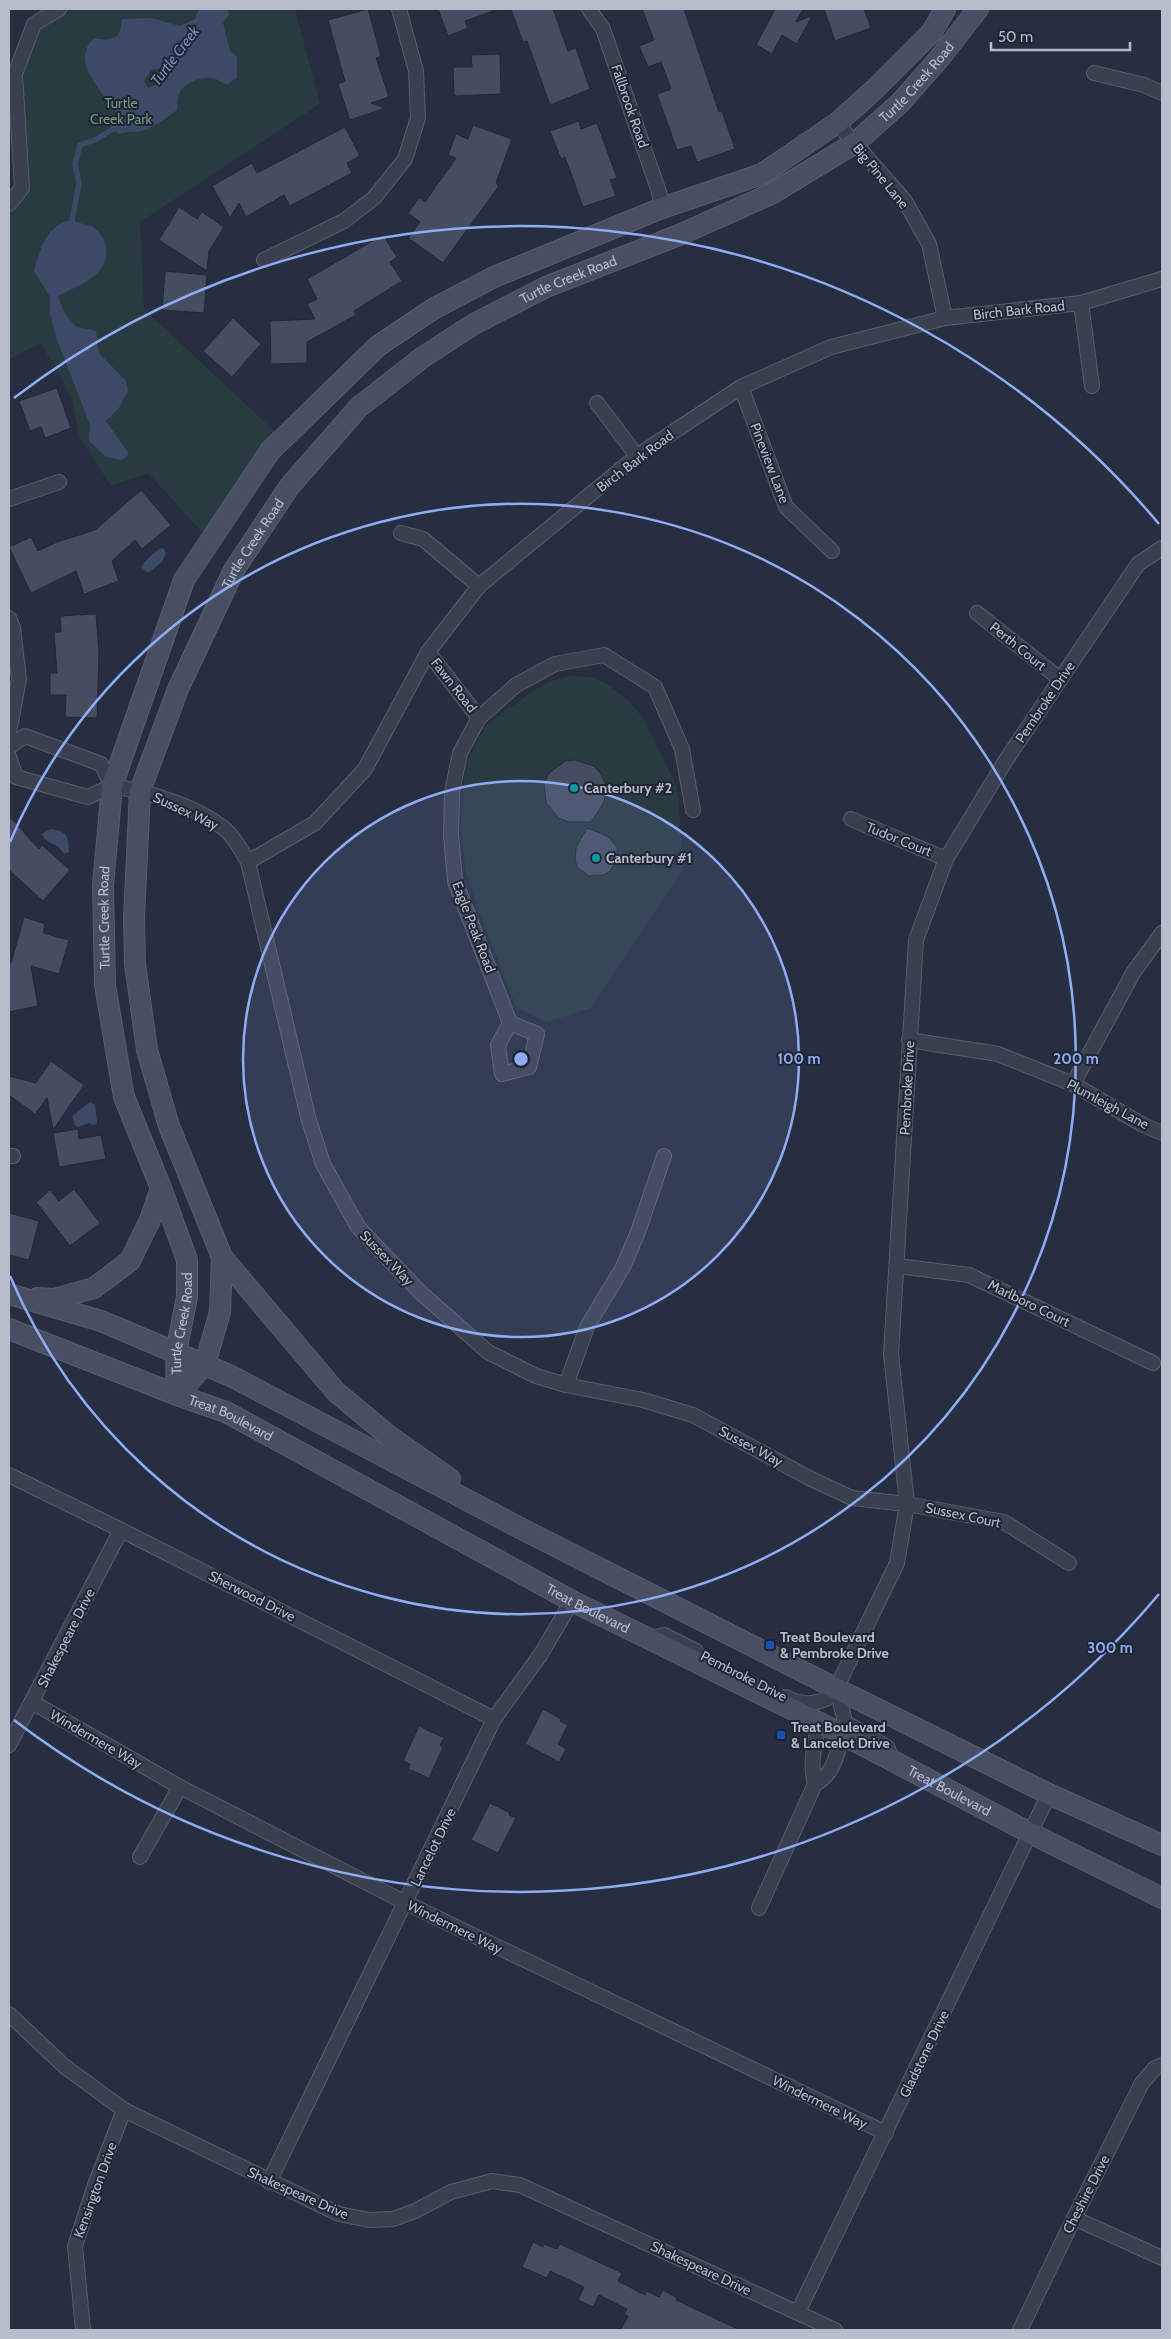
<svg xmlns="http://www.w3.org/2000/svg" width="1171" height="2339" font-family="Cabin,sans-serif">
  <rect width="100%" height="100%" fill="#262e3f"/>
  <g fill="#283b40">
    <polygon points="59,9 295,9 320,104 140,222 144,309 283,439 210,541 148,473 111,486 80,438 71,397 41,343 9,359 9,204 22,188 15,74 34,24"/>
    <polygon points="569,676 593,677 610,686 630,702 644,719 677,787 684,869 591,1008 546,1022 516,1007 471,889 465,868 461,822 465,766 486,725 536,689 552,681"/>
  </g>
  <g fill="#3c4a68" fill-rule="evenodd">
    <path d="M199,9H227L229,14L223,23L230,51L237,57V77L227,85C222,83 218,79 213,78C203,76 182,83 179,94C177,99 178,105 177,110C166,118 156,127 142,131C133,133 130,130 119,134L112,129L110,124L117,118L115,110L109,109C103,86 69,63 94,38C102,40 116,42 120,31C122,27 120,24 122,19L151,18L180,26L195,19ZM161,68L164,76L158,84L148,88L144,81L151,70Z"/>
    <path d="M72,220C78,223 85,224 91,226C112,238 111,264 92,278C82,285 69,290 58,296L64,312L76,327L96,331L99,353L126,381L128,390L119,408L106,421L129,454L122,460L106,457L89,441L90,425L56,337L50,315V297L34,271C40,250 47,223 72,220Z"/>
    <path d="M163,548L166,553L162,562L148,573L141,567C145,561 156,549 163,548Z"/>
    <path d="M50,829C69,831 68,837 69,852L64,854C59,843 46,845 42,834Z"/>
    <polygon points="90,1102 95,1105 97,1123 94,1125 89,1123 78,1127 75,1125 72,1116"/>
  </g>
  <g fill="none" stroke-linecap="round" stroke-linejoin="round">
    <polyline stroke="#3c4a68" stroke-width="5.5" points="72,220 79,183 75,164 80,145 97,139 118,126"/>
  </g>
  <g fill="#454e61" stroke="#212736">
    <polygon points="368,9 381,56 376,58 389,97 371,103 385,108 350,120 338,84 345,81 328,20"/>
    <polygon points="438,9 493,9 493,11 465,21 468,28 448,36"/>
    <polygon points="511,9 553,9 568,51 576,48 590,89 550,105 527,41 523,42"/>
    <polygon points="642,9 684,9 719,112 722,111 735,149 697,162 691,146 677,150 657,94 671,89 661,62 648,67 639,46 654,40"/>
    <polygon points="775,9 803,9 796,22 812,16 797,44 782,35 772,54 756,45"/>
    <polygon points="824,9 864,9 871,28 835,41"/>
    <polygon points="500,54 501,94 454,96 453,67 472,67 471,55"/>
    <polygon points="579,121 581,129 597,123 617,178 610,180 616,196 583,207 565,157 561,159 550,131"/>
    <polygon points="473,125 512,139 496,183 499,186 443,263 408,238 420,222 408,213 419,198 425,202 456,158 448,155 456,134 468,139"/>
    <polygon points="345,127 360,156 347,163 352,173 290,206 284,195 246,217 239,203 230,218 212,186 252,163 257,173"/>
    <polygon points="179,207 197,219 202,212 224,227 209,251 207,271 159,240"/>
    <polygon points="383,235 397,257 390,262 402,281 354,311 356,315 307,342 307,363 271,364 270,321 315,319 307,304 317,299 307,279"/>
    <polygon points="165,271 207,275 204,313 162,310"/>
    <polygon points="233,318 261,344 232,377 203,351"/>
    <polygon points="57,388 71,428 45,438 41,427 30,431 19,401"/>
    <polygon points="141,490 171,525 142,549 135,540 112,561 119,581 84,594 76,571 31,593 9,547 31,537 38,551 57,542 95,530"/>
    <polygon points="96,614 99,653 97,718 65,717 66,695 50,695 50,673 57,673 54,632 61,632 60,616"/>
    <polygon points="575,760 594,766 601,774 605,783 606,794 603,804 591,822 569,822 559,818 546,803 544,783 549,773 565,761"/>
    <polygon points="9,816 39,849 42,845 70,870 43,901 9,870"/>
    <polygon points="587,828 607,836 617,847 617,861 609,872 603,875 589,876 578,868 575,861 576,847"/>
    <polygon points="24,917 45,924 43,933 69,940 59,974 31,966 38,1006 9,1012 9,963 11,963"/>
    <polygon points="51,1061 84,1085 53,1130 47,1098 35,1114 9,1095 9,1076 36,1083"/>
    <polygon points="78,1129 79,1139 101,1135 106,1159 59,1167 53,1133"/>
    <polygon points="74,1189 100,1223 70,1246 36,1202 50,1190 59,1201"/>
    <polygon points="9,1213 39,1221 29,1260 9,1255"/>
    <polygon points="543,1709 561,1719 560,1721 568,1725 558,1744 566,1749 559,1762 525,1744"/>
    <polygon points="419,1726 444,1738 440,1745 443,1747 429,1778 408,1769 410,1764 403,1761"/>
    <polygon points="490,1803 510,1813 509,1815 516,1818 498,1853 471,1840"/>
    <polygon points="533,2242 543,2247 544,2244 557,2249 560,2244 622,2273 618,2281 645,2295 647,2291 659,2297 663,2290 677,2298 676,2300 740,2330 621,2330 628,2316 624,2314 627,2309 599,2295 593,2307 578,2300 584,2287 550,2271 547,2278 522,2267"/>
  </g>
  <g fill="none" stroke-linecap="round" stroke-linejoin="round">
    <defs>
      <g id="street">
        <polyline points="589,9 603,29 659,192 662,208"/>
        <polyline points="1094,73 1144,85 1162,93"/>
        <polyline points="837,123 905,201 929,244 945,318"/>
        <polyline points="9,204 22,188 15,74 34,24 59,9"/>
        <polyline points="264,260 344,221 374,198 405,159 418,118 416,71 399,9"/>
        <polyline points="1081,303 1092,386"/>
        <polyline points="741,387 786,507 832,551"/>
        <polyline points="597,403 637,456"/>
        <polyline points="9,499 59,482"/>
        <polyline points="401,533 423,539 479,586"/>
        <polyline points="977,613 1060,679"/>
        <polyline points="9,618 13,628 19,679 9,733"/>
        <polyline points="428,652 479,718"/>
        <polyline points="9,747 25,736 101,764 112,786 88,797 16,777 9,757"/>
        <path d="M112,786C149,792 197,806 226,830C235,838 242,852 248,862L308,1117L323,1164L358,1227L420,1292L488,1352L536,1376L566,1385L643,1400L693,1415L809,1478L852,1498L907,1504L1004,1522L1069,1563"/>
        <polyline points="851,819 946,859"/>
        <polyline points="248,862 315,823 365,769 428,652 479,586 637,456 741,387 831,347 945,318 1081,303 1162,279"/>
        <polyline points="510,1023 498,1045 502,1074 529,1067 537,1034 510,1023 455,881 451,835 452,792 460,753 479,718 516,685 555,664 604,655 655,687 682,749 693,810"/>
        <polyline points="909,1040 998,1054 1073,1084 1143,1125 1162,1133"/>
        <polyline points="1073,1084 1133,973 1162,933"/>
        <polyline points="9,1156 13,1156"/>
        <polyline points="897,1266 969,1275 1153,1363"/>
        <polyline points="566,1385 587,1327 623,1267 638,1232 664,1156"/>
        <polyline points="9,1475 121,1530 494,1719"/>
        <polyline points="649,1639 664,1635 696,1651"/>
        <polyline points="837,1689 845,1722 887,1747 893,1761"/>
        <path d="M786,1697C803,1706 817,1705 833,1695L897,1563L907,1504L891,1354L916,940L946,859L1006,760L1138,564L1162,548"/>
        <polyline points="32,1702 180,1787 406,1903 886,2133"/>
        <polyline points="9,1745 121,1530"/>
        <path d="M815,1784C834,1775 837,1753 843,1734"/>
        <polyline points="140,1857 180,1787"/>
        <path d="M759,1908L815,1784C809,1764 815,1743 819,1722"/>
        <polyline points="9,2014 64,2066 124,2110 339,2214 369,2220 393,2219 415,2211 451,2192 492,2181 520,2185 835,2330"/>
        <polyline points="269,2182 494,1719 541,1654 572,1601"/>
        <polyline points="1074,2218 1162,2258"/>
        <polyline points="798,2312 1049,1794"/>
        <polyline points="83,2330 75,2246 96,2182 124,2110"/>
        <polyline points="1020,2330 1074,2218 1142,2083 1155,2068 1162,2065"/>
      </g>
      <g id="secondary">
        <polyline points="222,1257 336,1392 389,1436 450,1479"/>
        <polyline points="9,1294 101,1321 231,1376 520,1528 837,1689 1049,1794 1162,1845"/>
        <polyline points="37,1298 54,1299 94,1288 130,1261 150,1220 161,1188"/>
        <path id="s1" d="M9,1329L177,1395L226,1412L572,1601L834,1730L1030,1833L1162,1898"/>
        <path id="s2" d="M177,1395L205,1364L220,1312L222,1257L169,1126L147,1050L135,964L134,918L140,791L178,689L234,570L289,487L359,407L423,357L474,324L546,287L679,235L771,194L855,143L900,103L938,60L978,9"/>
        <path id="s3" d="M177,1395L176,1352L187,1297V1260L161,1188L124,1097L105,985L103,885L112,786L184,580L270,451L378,346L433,309L494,277L662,208L762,174L837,123L874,90L932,32L945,9"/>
      </g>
    </defs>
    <use href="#street" stroke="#585e6d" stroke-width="16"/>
    <use href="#secondary" stroke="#585e6d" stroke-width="22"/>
    <use href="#street" stroke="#3a404f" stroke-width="14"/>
    <use href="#secondary" stroke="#484f62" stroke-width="20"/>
  </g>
  <circle cx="521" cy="1059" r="278" fill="#90acf5" fill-opacity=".12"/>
  <g fill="none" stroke="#90acf5" stroke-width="2.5">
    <circle cx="521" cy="1059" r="278"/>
    <path d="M10 842A555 555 0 1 1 10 1276"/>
    <path d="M1159 1594A833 833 0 0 1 14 1720M14 398A833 833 0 0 1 1159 524"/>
  </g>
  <g fill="#0f9aa8" stroke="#1f2534" stroke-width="2">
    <circle cx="574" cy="788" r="5"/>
    <circle cx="596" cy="858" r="5"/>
  </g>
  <g fill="#1a4fb4" stroke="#1f2534" stroke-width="2">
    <rect x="765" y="1640" width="10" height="10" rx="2.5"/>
    <rect x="776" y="1730" width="10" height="10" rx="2.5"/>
  </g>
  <g text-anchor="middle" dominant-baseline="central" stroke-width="4" stroke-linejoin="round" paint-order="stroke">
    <g font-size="14" fill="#b7bcca" stroke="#1f2534">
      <text stroke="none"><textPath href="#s2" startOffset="1729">Turtle Creek Road</textPath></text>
      <text transform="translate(630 106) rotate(71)">Fallbrook Road</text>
      <text transform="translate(881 176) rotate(51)">Big Pine Lane</text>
      <text stroke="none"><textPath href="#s2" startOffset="1324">Turtle Creek Road</textPath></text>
      <text transform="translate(1019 310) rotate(-6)">Birch Bark Road</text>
      <text transform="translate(635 461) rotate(-37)">Birch Bark Road</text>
      <text transform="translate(770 463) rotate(69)">Pineview Lane</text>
      <text stroke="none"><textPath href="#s2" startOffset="904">Turtle Creek Road</textPath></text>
      <text transform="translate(1018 646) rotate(39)">Perth Court</text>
      <text transform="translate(454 685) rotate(52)">Fawn Road</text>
      <text transform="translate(1045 702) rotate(-56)">Pembroke Drive</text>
      <text transform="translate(186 811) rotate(25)">Sussex Way</text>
      <text transform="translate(899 839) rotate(22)">Tudor Court</text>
      <text stroke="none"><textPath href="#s3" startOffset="492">Turtle Creek Road</textPath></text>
      <text transform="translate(474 927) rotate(69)">Eagle Peak Road</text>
      <text transform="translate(907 1088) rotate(-87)">Pembroke Drive</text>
      <text transform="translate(1108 1104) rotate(28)">Plumleigh Lane</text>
      <text transform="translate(387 1258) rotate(46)">Sussex Way</text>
      <text transform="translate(1029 1303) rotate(26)">Marlboro Court</text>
      <text stroke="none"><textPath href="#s3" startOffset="72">Turtle Creek Road</textPath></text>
      <text stroke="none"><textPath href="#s1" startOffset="239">Treat Boulevard</textPath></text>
      <text transform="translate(751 1446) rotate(28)">Sussex Way</text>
      <text transform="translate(963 1515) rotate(12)">Sussex Court</text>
      <text transform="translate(252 1596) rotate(27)">Sherwood Drive</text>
      <text stroke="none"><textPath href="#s1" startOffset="644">Treat Boulevard</textPath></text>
      <text transform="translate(66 1638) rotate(-63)">Shakespeare Drive</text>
      <text transform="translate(744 1676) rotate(27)">Pembroke Drive</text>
      <text transform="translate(96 1739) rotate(30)">Windermere Way</text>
      <text stroke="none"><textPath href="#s1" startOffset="1049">Treat Boulevard</textPath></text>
      <text transform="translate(433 1847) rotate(-64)">Lancelot Drive</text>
      <text transform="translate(455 1927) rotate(26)">Windermere Way</text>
      <text transform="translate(924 2054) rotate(-64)">Gladstone Drive</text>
      <text transform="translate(820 2102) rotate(26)">Windermere Way</text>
      <text transform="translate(95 2190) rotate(-70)">Kensington Drive</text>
      <text transform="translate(298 2193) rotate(24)">Shakespeare Drive</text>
      <text transform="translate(1086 2194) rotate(-63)">Cheshire Drive</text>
      <text transform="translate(701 2268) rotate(25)">Shakespeare Drive</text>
    </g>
    <g font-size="14" fill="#6e9a7d" stroke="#1f2534">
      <text x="121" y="103">Turtle<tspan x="121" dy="16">Creek Park</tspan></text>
    </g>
    <g font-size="14" font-weight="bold" fill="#b7bcca" stroke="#1f2534" text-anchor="start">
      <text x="584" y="788">Canterbury #2</text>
      <text x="606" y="858">Canterbury #1</text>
      <text x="780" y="1637">Treat Boulevard<tspan x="780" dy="16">&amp; Pembroke Drive</tspan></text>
      <text x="791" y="1727">Treat Boulevard<tspan x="791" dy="16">&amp; Lancelot Drive</tspan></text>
    </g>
    <g font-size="15" font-style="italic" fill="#7f8eb1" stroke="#1f2534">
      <text transform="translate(175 56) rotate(-53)">Turtle Creek</text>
    </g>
  </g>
  <circle cx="521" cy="1059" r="8" fill="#90acf5" stroke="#1f2534" stroke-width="2.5"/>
  <g font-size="15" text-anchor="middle" font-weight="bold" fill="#90acf5" stroke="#1f2534" stroke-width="4" stroke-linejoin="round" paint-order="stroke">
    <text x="799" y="1064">100 m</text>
    <text x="1076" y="1064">200 m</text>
    <text x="1110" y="1653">300 m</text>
  </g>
  <rect width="1171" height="2339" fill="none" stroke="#b7bcca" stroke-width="20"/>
  <path d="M991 42v8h139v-8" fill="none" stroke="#b7bcca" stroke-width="2.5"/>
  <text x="998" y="42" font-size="15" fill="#b7bcca" stroke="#1f2534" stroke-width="4" paint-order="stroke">50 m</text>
</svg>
